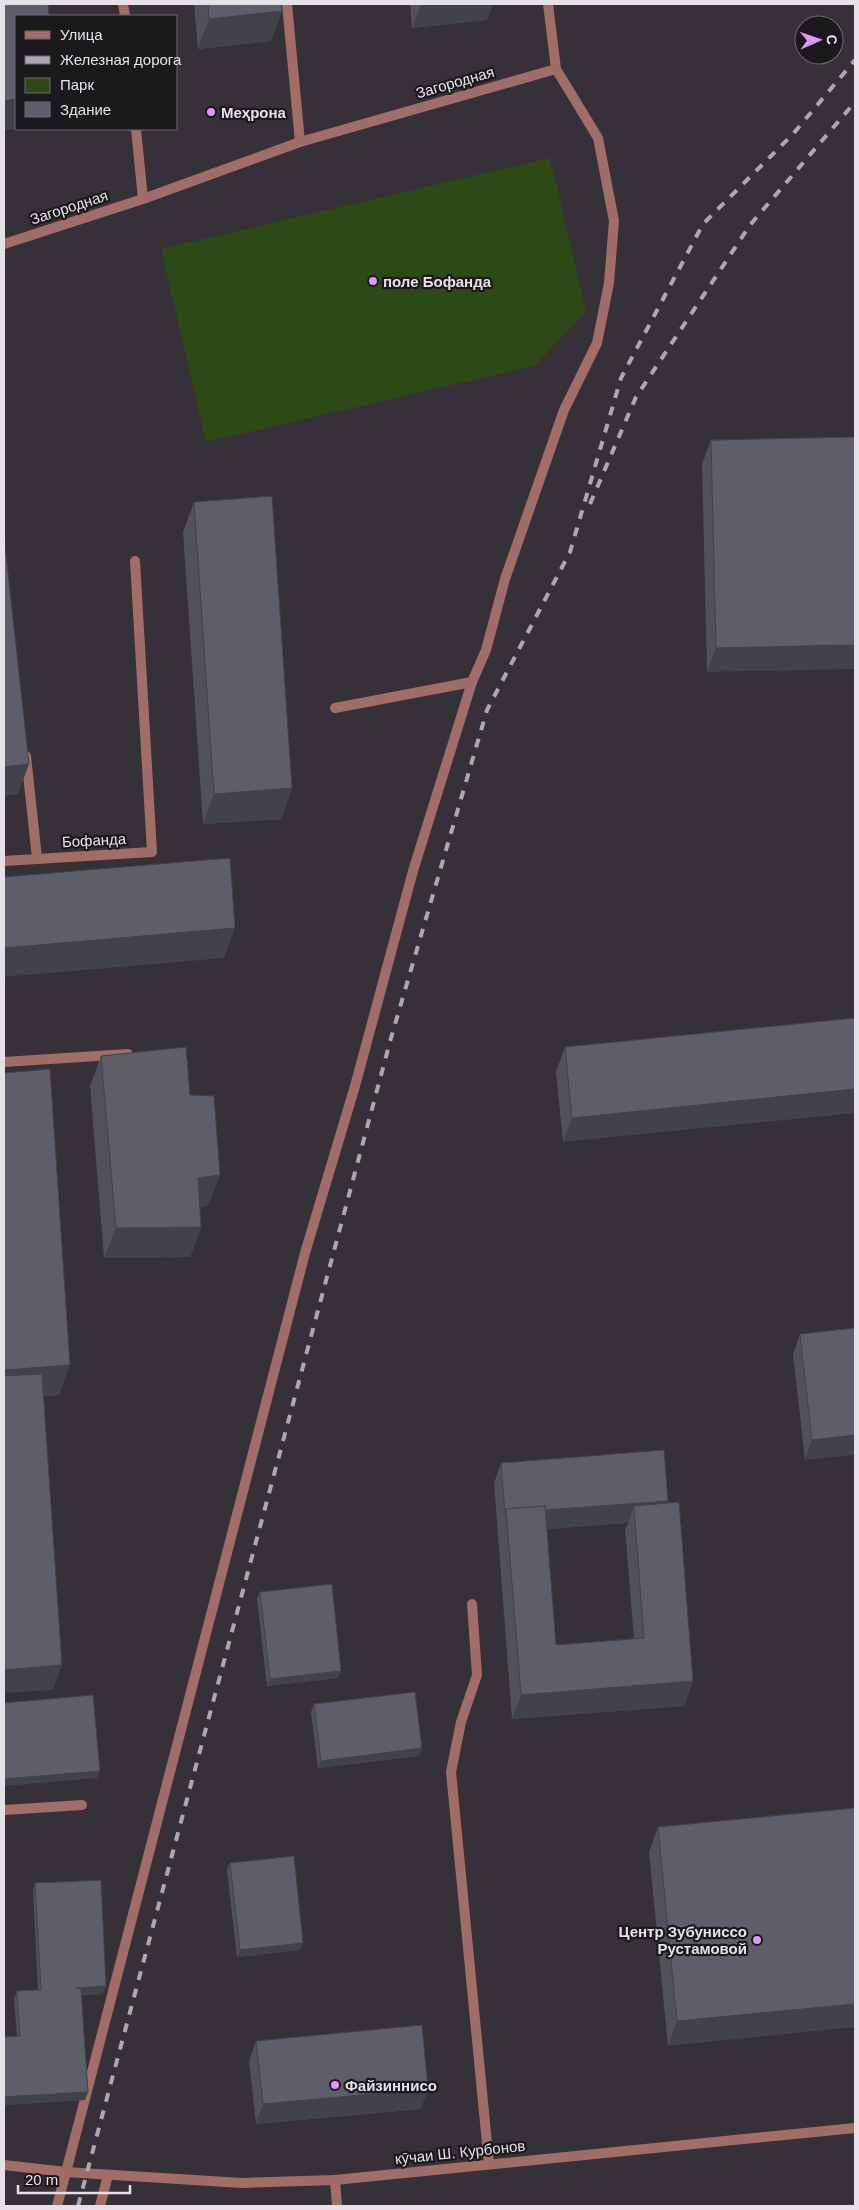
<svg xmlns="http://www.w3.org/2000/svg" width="859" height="2210" font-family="Arial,sans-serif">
  <rect width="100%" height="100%" fill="#363038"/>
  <polygon fill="#2d4916" points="550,158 586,312 534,366 206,442 161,249"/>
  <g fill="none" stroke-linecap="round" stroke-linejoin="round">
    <g stroke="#a06d67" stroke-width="10">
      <polyline points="4,861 152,852 135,561"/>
      <polyline points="4,1062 128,1054"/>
      <polyline points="472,1604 477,1675 461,1722 451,1772 489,2164"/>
      <polyline points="4,1810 82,1805"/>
      <polyline points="57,2206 66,2172"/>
      <polyline points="100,2206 108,2175"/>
    </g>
    <g stroke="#a06d67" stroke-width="10">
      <polyline points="123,4 125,16"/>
      <polyline points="287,4 300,142"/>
      <polyline points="136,129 143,199"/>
      <polyline points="4,244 143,199 300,142 556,69"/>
      <polyline points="335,708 472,682 486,650 505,579 564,410 597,343 609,283 614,221 598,138 556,69 548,4"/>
      <polyline points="26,756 37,858"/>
      <polyline points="4,2165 66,2172 242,2183 335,2180 855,2128"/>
      <polyline points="66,2172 305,1253 355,1086 413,871 472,682"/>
      <polyline points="335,2180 337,2206"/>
    </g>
    <g stroke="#ada8af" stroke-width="4" stroke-dasharray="9 9" stroke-linecap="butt">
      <polyline points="590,504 636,397 750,225 855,102"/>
      <polyline points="78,2206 391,1038 487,710 570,552 621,378 703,224 793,134 855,60"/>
    </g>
  </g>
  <g fill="#51515b" fill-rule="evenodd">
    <polygon points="194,4 281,4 282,11 271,41 198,49"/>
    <polygon points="410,4 493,4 487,20 412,28"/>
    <polygon points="855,437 707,672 702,464 711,440"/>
    <polygon points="194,502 292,788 281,819 203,824 183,532"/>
    <polygon points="855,1018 563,1142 556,1072 565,1047"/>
    <polygon points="101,1056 190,1095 220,1175 208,1205 200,1207 201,1227 190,1257 104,1258 90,1086"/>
    <polygon points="855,1328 805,1460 793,1354 800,1334"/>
    <path d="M501,1463L667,1503L693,1681L684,1706L512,1719L494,1483ZM628,1523L625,1530L634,1639L556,1645L547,1529Z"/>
    <polygon points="260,1592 338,1678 267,1686 257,1599"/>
    <polygon points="314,1704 419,1756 318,1768 311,1712"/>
    <polygon points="855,1808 668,2046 649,1852 658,1827"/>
    <polygon points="230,1863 300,1950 237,1957 227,1870"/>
    <polygon points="35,1883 103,1994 81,1995 85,2100 4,2105 4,2037 17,2036 14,1999 17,1991 38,1990 33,1891"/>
    <polygon points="256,2041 421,2109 256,2124 249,2061"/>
  </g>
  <g fill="#42424a">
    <polygon points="421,4 493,4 487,20 412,28"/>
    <polygon points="282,11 271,41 198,49 209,19"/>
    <polygon points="16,99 16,129 4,130 4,101"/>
    <polygon points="855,645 855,669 707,672 716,648"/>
    <polygon points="29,764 18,794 4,796 4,767"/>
    <polygon points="292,788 281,819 203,824 214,794"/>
    <polygon points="235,928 224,958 4,977 4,948"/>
    <polygon points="855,1089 855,1113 563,1142 572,1118"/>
    <polygon points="220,1175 208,1205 187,1209 198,1178"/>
    <polygon points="201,1227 190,1257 104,1258 116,1228"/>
    <polygon points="70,1365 59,1395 4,1400 4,1370"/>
    <polygon points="855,1435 855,1455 805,1460 812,1440"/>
    <polygon points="668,1501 661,1520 634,1506 628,1523 508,1532 507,1513"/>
    <polygon points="62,1665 53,1690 4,1693 4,1670"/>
    <polygon points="341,1671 338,1678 267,1686 270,1679"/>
    <polygon points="693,1681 684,1706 512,1719 521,1695"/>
    <polygon points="422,1748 419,1756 318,1768 321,1761"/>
    <polygon points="100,1771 97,1778 4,1786 4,1779"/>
    <polygon points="303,1943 300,1950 237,1957 240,1950"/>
    <polygon points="106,1986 103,1994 73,1995 76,1988"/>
    <polygon points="855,2004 855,2027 668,2046 677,2021"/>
    <polygon points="428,2089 421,2109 256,2124 263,2104"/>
    <polygon points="88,2092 85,2100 4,2105 4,2097"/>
  </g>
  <g fill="#5e5e6a" stroke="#42424a">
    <polygon points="4,4 48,4 49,16 16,16 16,99 4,101"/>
    <polygon points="208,4 281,4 282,11 209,19"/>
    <polygon points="855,437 855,645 716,648 711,440"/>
    <polygon points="272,496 292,788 214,794 194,502"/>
    <polygon points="4,536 29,764 4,767"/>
    <polygon points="230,858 235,928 4,948 4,877"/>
    <polygon points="855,1018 855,1089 572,1118 565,1047"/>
    <polygon points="186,1047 190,1095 214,1096 220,1175 198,1178 201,1227 116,1228 101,1056"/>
    <polygon points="50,1069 70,1365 4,1370 4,1073"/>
    <polygon points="855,1328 855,1435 812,1440 800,1334"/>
    <polygon points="42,1374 62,1665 4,1670 4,1376"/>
    <polygon points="664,1450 668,1501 545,1510 545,1506 506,1509 505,1513 501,1463"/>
    <polygon points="679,1502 693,1681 521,1695 506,1509 545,1506 556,1645 644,1638 634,1506"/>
    <polygon points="332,1584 341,1671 270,1679 260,1592"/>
    <polygon points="415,1692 422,1748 321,1761 314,1704"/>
    <polygon points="93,1695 100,1771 4,1779 4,1703"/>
    <polygon points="855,1808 855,2004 677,2021 658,1827"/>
    <polygon points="294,1856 303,1943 240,1950 230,1863"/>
    <polygon points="101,1880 106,1986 76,1988 81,1989 88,2092 4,2097 4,2037 20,2036 17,1991 41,1990 35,1883"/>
    <polygon points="422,2025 428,2089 263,2104 256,2041"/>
  </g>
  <g fill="#da9af7" stroke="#1c191d" stroke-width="2">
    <circle cx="211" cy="112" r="5"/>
    <circle cx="373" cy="281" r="5"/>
    <circle cx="757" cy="1940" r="5"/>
    <circle cx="335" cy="2085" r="5"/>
  </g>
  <g text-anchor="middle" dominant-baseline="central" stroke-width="4.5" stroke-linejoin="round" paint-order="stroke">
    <g font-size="15" fill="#e5e1e7" stroke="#1c191d">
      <text transform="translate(455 82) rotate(-16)">Загородная</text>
      <text transform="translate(69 207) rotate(-18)">Загородная</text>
      <text transform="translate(94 840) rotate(-3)">Бофанда</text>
      <text transform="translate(460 2152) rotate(-6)">кӯчаи Ш. Курбонов</text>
    </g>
    <g font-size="15" font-weight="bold" fill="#e5e1e7" stroke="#1c191d" text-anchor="start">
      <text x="221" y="112">Меҳрона</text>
      <text x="383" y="281">поле Бофанда</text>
      <text x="747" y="1931" text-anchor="end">Центр Зубуниссо<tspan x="747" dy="17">Рустамовой</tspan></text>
      <text x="345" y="2085">Файзиннисо</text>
    </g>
  </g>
  <rect width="859" height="2210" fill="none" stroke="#e5e1e7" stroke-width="10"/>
  <rect x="15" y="15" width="162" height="115" fill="#1c191d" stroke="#6c696e"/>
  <rect x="25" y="31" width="25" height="8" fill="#a06d67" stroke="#6c696e"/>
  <text x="60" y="40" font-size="15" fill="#e5e1e7">Улица</text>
  <rect x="25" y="56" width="25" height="8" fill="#ada8af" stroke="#6c696e"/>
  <text x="60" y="65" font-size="15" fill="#e5e1e7">Железная дорога</text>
  <rect x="25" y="78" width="25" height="15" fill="#2d4916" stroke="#6c696e"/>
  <text x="60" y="90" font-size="15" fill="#e5e1e7">Парк</text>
  <rect x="25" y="102" width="25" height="15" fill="#5e5e6a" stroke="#6c696e"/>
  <text x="60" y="115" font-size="15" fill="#e5e1e7">Здание</text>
  <g transform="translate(819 40) rotate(88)"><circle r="24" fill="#1c191d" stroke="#6c696e"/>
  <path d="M0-4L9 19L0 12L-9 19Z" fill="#da9af7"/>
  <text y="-8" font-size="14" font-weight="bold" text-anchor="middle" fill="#e5e1e7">С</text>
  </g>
  <path d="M18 2185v8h112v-8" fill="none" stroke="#e5e1e7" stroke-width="2.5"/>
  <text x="25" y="2185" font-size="15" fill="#e5e1e7" stroke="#1c191d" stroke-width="4" paint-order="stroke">20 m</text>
</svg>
